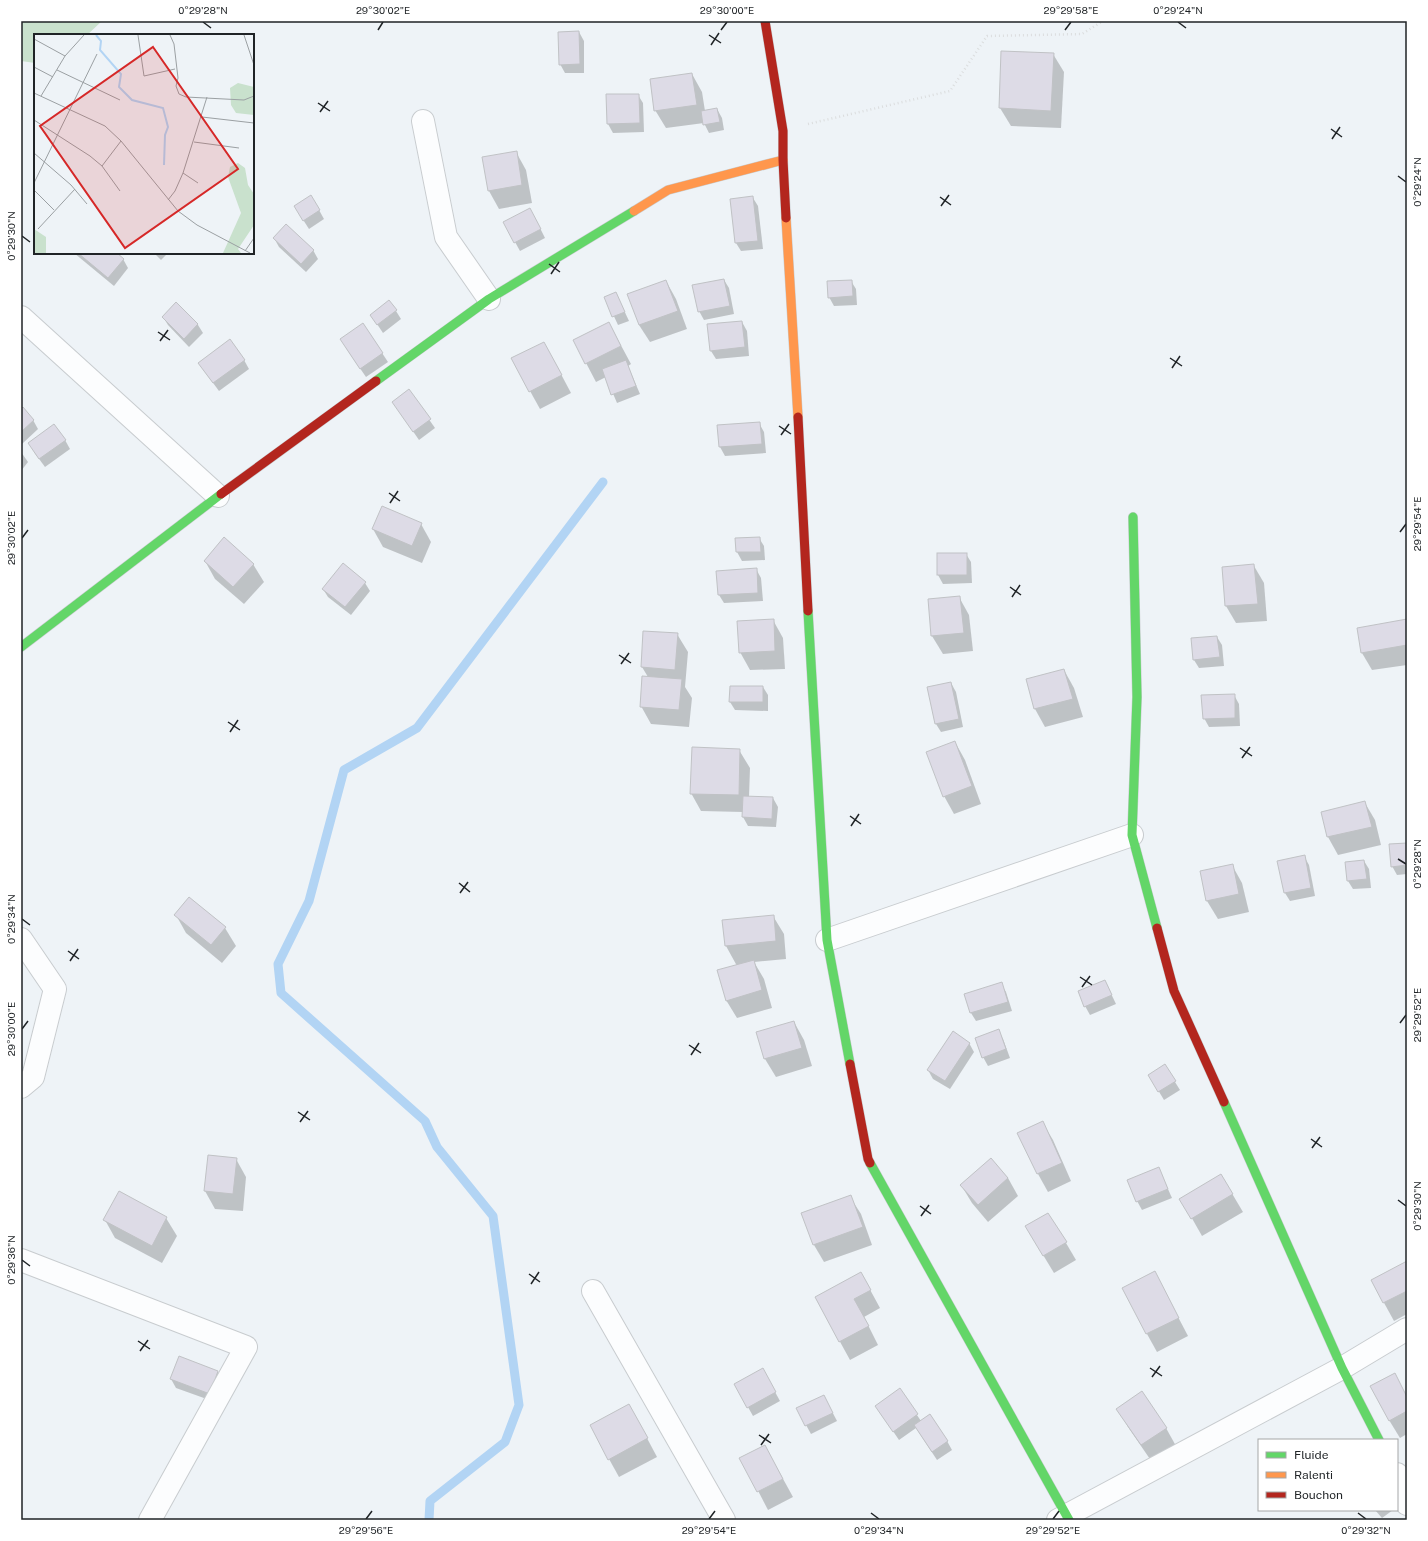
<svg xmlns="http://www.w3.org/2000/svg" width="1428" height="1541" font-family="'Public Sans',sans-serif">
  <rect width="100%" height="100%" fill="#eef3f7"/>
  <polygon fill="#c9e1cd" points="21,21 102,21 87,35 35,35 35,63 21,61"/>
  <g fill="#0003">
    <polygon points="579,32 584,41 584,73 565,73 560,64"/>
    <polygon points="1053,54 1064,72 1061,128 1011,126 1000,108"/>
    <polygon points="692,74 702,92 705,111 717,109 722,118 724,130 709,133 704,123 666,128 655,110"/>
    <polygon points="607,95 638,95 643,103 644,132 613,133 608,124"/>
    <polygon points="516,152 526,170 532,203 499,209 489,191 483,158"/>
    <polygon points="753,198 758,206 763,249 741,251 736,243"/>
    <polygon points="319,210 324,219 309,229 300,215"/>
    <polygon points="535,218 545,238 520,251 515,242"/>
    <polygon points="274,238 313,250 318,259 306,272 279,247"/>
    <polygon points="74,253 115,253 123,259 128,268 114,286"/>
    <polygon points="154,253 168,253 161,260"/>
    <polygon points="724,280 729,288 734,314 704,320 699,311"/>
    <polygon points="666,281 676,299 687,329 650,342 639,325"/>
    <polygon points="851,281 856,289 857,305 834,306 829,297"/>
    <polygon points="616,293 629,321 618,325 605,297"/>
    <polygon points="176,303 198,325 203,333 189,347 168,325 163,317"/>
    <polygon points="396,311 401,319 383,333 371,315"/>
    <polygon points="742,322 747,331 749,356 716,359 711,351"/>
    <polygon points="609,323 631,364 628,366 640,394 617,403 606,377 596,382 574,340"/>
    <polygon points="363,324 388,362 366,377 346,348"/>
    <polygon points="244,360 249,369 219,391 205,372"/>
    <polygon points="554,361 571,393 540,409 530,391"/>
    <polygon points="409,391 435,428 419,440 393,402"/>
    <polygon points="21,411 33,420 38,429 22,444"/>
    <polygon points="759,423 764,432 766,453 725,456 720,447 718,426"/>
    <polygon points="65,440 70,449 45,467 34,452"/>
    <polygon points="21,452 28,462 21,471"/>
    <polygon points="421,524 431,542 422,563 383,547 373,529"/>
    <polygon points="759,538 764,546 765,560 742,561 737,552 736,539"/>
    <polygon points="966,554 971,562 972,583 943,584 938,575"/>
    <polygon points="205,561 253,564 264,582 244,604 215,579"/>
    <polygon points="1254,566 1264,583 1267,621 1236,623 1226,606"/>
    <polygon points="756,569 761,578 763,601 724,603 719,595"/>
    <polygon points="365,583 370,591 351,615 328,597 323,589"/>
    <polygon points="959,597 969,615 973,651 943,654 932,636 929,600"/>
    <polygon points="773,620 783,638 785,669 750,670 740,652"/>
    <polygon points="1407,620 1407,665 1372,670 1362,653"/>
    <polygon points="677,634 688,652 685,687 692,698 689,727 651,724 641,706 648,677 642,667"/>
    <polygon points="1217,637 1222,645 1224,666 1199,668 1194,660"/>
    <polygon points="1064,670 1074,688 1083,717 1045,727 1035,709 1027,680"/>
    <polygon points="951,683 956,692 963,727 941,732 936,724"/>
    <polygon points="763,687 768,695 768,711 735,710 730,702"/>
    <polygon points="1234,695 1239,704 1240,726 1209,727 1204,718"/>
    <polygon points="955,742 965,760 981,804 954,814 944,796"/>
    <polygon points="739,750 750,768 749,797 773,798 778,807 776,827 748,826 743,817 743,812 701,811 691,793"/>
    <polygon points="1365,803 1375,820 1381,845 1338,855 1328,837 1322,813"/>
    <polygon points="1407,844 1407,874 1397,875 1392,866"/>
    <polygon points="1304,856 1309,865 1315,896 1290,901 1285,893"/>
    <polygon points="1364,861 1369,869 1371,888 1353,889 1348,881"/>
    <polygon points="1232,865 1242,883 1249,912 1218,919 1207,901 1201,872"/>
    <polygon points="189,899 225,928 236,946 222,963 186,933 176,915"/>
    <polygon points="773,916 784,934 786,959 754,962 764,979 772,1008 737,1018 726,1000 737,966 726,946 723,921"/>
    <polygon points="1105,981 1116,1004 1090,1015 1085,1006"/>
    <polygon points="1001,984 1006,992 1012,1011 976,1021 971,1013 966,994"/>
    <polygon points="794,1022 804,1040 812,1066 776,1077 765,1059 757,1033"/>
    <polygon points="998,1030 1003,1039 1010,1058 988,1066 983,1057"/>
    <polygon points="969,1043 974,1052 950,1089 933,1079 928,1070"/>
    <polygon points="1165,1066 1180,1090 1164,1100 1149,1075"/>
    <polygon points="1042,1122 1053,1140 1071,1181 1048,1192 1038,1174 1019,1133"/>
    <polygon points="236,1159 246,1177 243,1211 215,1209 205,1191"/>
    <polygon points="991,1160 1008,1178 1018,1196 988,1222 972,1203 961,1185"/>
    <polygon points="1159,1169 1172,1198 1142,1210 1137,1201"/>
    <polygon points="1221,1175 1243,1212 1202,1236 1181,1199"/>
    <polygon points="850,1197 861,1214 872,1245 824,1262 814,1245"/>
    <polygon points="166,1218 177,1236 162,1263 115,1238 105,1220"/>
    <polygon points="1066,1243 1076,1260 1054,1273 1037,1245"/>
    <polygon points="1407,1263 1407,1314 1394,1321 1372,1281"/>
    <polygon points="861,1273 880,1308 864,1317 878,1345 850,1360 816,1298"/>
    <polygon points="1164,1290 1188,1336 1157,1352 1147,1334"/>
    <polygon points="763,1370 780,1401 753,1416 735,1384"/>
    <polygon points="217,1372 222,1380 215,1402 176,1388 171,1379"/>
    <polygon points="900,1390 921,1421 947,1441 952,1450 937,1460 916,1428 899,1440 876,1406"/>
    <polygon points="824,1396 837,1421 811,1434 806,1425"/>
    <polygon points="1407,1397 1407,1434 1400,1438 1389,1420"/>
    <polygon points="1118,1409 1166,1428 1176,1446 1152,1462 1128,1427"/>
    <polygon points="639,1423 657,1457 619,1477 609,1459"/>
    <polygon points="765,1446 793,1497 768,1510 741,1458"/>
    <polygon points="1375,1510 1393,1510 1382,1518"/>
  </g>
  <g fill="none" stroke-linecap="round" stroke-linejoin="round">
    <polyline stroke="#b2d4f4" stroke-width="9" points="429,1520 430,1501 505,1442 519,1405 493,1216 437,1147 425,1121 281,993 278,964 309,901 344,770 417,728 603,482"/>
  </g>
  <g fill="#dddbe6" stroke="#c0c2c5">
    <polygon points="579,31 580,64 559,65 558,32"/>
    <polygon points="1001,51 1054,53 1051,111 999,108"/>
    <polygon points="692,73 697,105 654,111 650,79"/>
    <polygon points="606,94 639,94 640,123 607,124"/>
    <polygon points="717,108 720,122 703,125 701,111"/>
    <polygon points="517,151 522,185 488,191 482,157"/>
    <polygon points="311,195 320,210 303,221 294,206"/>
    <polygon points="753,196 758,241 735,243 730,199"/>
    <polygon points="530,208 541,229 514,243 503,222"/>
    <polygon points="286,224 314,250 301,264 273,238"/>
    <polygon points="78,253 117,253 124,259 108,278"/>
    <polygon points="724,279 730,306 698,312 692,285"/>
    <polygon points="666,280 678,311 639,325 627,294"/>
    <polygon points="852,280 853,296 828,298 827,281"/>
    <polygon points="616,292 625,312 612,317 604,297"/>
    <polygon points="389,300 397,310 377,325 370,315"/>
    <polygon points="176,302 198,324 184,339 162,317"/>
    <polygon points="742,321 745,347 710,351 707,324"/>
    <polygon points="609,322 621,346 585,364 573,340"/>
    <polygon points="363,323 383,353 360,369 340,339"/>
    <polygon points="230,339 245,360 213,383 198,363"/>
    <polygon points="544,342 562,375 529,392 511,358"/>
    <polygon points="626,360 636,386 611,395 602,369"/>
    <polygon points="409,389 431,419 413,432 392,402"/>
    <polygon points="23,407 34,420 21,432 21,409"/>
    <polygon points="760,422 762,444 719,447 717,425"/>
    <polygon points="54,424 66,440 39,459 28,443"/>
    <polygon points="382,506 422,523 412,546 372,529"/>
    <polygon points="224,537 254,564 233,587 204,561"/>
    <polygon points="760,537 761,552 736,552 735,538"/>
    <rect x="937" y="553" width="30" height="22"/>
    <polygon points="343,563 366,582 345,607 322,589"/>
    <polygon points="1254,564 1258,604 1225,606 1222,567"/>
    <polygon points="757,568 758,593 718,595 716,571"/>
    <polygon points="960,596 964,633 931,636 928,599"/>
    <polygon points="774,619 775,651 739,653 737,621"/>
    <polygon points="1407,619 1407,645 1361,653 1357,628"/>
    <polygon points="643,631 678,633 675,670 641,667"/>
    <polygon points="1217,636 1220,657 1193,660 1191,638"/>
    <polygon points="1064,669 1073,699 1034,709 1026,679"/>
    <polygon points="642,676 682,679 679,710 640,707"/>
    <polygon points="951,682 959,719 935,724 927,687"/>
    <polygon points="730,686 763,686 763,702 729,702"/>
    <polygon points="1235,694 1235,718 1203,719 1201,695"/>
    <polygon points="955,741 972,786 943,797 926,752"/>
    <polygon points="692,747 740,749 739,795 690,794"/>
    <polygon points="743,796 773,797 772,819 742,817"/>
    <polygon points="1365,801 1372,827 1327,837 1321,812"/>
    <polygon points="1407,843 1407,865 1391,867 1389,844"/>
    <polygon points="1305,855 1311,888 1284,893 1277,861"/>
    <polygon points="1364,860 1367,879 1347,881 1345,862"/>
    <polygon points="1233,864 1239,894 1206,901 1200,871"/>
    <polygon points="189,897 226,927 211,945 174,915"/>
    <polygon points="774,915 776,941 725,946 722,920"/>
    <polygon points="754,960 762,990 726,1001 717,970"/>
    <polygon points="1105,980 1112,995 1084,1007 1078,991"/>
    <polygon points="1002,982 1008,1002 970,1013 964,994"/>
    <polygon points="794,1021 802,1048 764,1059 756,1032"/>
    <polygon points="999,1029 1006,1049 982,1058 975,1038"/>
    <polygon points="953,1031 970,1043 945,1081 927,1070"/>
    <polygon points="1165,1064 1176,1081 1158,1092 1148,1075"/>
    <polygon points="1043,1121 1062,1163 1037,1174 1017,1133"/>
    <polygon points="208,1155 237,1158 233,1194 204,1191"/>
    <polygon points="991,1158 1008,1178 978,1205 960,1185"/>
    <polygon points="1159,1167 1168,1189 1136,1202 1127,1180"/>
    <polygon points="1221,1174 1233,1194 1191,1219 1179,1199"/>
    <polygon points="119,1191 167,1217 152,1246 103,1220"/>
    <polygon points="851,1195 863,1227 813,1245 801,1213"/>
    <polygon points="1048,1213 1067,1242 1043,1256 1025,1226"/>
    <polygon points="1407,1261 1407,1291 1383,1303 1371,1280"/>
    <polygon points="1155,1271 1179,1318 1146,1334 1122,1288"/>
    <polygon points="861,1272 871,1290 854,1299 869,1326 839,1342 815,1297"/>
    <polygon points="179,1356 218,1371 210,1394 170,1379"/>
    <polygon points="763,1368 776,1392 747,1408 734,1384"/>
    <polygon points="1395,1373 1407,1397 1407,1411 1389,1421 1370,1386"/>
    <polygon points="900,1388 918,1414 893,1432 875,1406"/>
    <polygon points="1142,1391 1167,1428 1141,1445 1116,1409"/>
    <polygon points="824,1395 833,1413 805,1426 796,1408"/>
    <polygon points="629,1404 648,1438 608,1460 590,1425"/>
    <polygon points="930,1414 948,1441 932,1452 914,1425"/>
    <polygon points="765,1445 783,1479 757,1492 739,1458"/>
  </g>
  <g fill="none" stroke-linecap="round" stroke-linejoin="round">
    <defs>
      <g id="street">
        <polyline points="423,121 446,237 489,299"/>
        <polyline points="21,317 218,496"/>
        <polyline points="21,939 55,989 33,1077 21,1087"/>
        <polyline points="827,940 1132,835"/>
        <polyline points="21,1260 246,1347 150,1520"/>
        <polyline points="593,1291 724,1520"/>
        <polyline points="1397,1474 1401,1481 1407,1504"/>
        <polyline points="1058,1520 1342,1368 1407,1329"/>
      </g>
      <g id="fast">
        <polyline points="376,381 489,299 634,211"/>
        <polyline points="1133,517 1137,697 1132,835 1157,928"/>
        <polyline points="808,611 827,940 850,1064"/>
        <polyline points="21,647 221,494"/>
        <polyline points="1224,1102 1342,1368 1379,1440"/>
        <polyline points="870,1163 1069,1520"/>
      </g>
      <g id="slow">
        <polyline points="634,211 668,190 783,160"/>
        <polyline points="786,218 798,417"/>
      </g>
      <g id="jam">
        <polyline points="765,21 783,131 783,160 786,218"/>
        <polyline points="798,417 808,611"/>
        <polyline points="221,494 376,381"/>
        <polyline points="1157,928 1174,991 1224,1102"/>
        <polyline points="850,1064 868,1159 870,1163"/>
      </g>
    </defs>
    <use href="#street" stroke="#c8cccf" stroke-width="24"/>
    <use href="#fast" stroke="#c8cccf" stroke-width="10"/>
    <use href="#slow" stroke="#c8cccf" stroke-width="10"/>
    <use href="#jam" stroke="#c8cccf" stroke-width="10"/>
    <polyline stroke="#dbddde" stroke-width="2.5" stroke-dasharray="1 3" stroke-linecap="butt" points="808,124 950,91 987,36 1082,34 1103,21"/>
    <use href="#street" stroke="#fcfdfe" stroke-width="22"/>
    <use href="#fast" stroke="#63d668" stroke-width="9"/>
    <use href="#slow" stroke="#ff974d" stroke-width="9"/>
    <use href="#jam" stroke="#b3261e" stroke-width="9"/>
  </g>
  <path fill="none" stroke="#1f2326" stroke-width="1.5" d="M203,22L211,28M1178,22L1186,28M378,30L383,22M721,30L727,22M1065,30L1071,22M709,35L721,43M711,45L719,33M318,103L330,111M320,112L328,101M1331,129L1342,137M1332,139L1340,127M1398,176L1406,182M940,197L951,205M941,206L949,195M22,236L30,242M549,264L560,272M551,274L559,262M158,332L170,340M160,341L168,330M1170,358L1182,366M1172,368L1180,356M779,426L791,434M781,435L789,424M389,493L400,501M390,503L398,491M1400,532L1406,524M22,538L28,530M1010,587L1021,595M1012,597L1020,585M619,655L631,663M621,664L629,653M228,722L240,730M230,732L238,720M1240,748L1252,756M1242,758L1250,747M850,816L861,824M851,826L859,814M1398,859L1406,864M459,883L470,892M460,893L468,882M22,919L30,925M68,951L79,959M70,961L78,949M1080,977L1092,985M1082,987L1090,976M1400,1023L1406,1015M22,1029L28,1021M689,1045L701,1053M691,1055L699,1043M298,1112L310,1120M300,1122L308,1111M1311,1139L1322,1147M1312,1148L1320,1137M1398,1200L1406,1206M920,1206L931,1214M921,1216L929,1205M22,1260L30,1266M529,1274L540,1282M531,1284L539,1272M138,1341L150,1349M140,1351L148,1340M1150,1368L1162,1376M1152,1377L1160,1366M759,1435L771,1443M761,1445L769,1434M871,1513L879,1519M1358,1513L1366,1519M366,1519L372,1511M709,1519L715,1511M1053,1519L1059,1511"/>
  <g transform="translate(34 34)">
    <rect width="220" height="220" fill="#eef3f7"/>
    <path d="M204,49L220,53V81L202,79L197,71L196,54ZM204,129L211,134L214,151L220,160V191L204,215L207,219H189L207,179L194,143L196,133ZM0,195L12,203V219H0Z" fill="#c9e1cd"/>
    <path fill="none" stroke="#b2d4f4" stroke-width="2" d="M62,1L67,7L66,16L87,40L85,53L98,66L129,74L134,93L131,101L130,131"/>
    <path fill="none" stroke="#9ba0a3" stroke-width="1" d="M104,1L110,42L141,35M136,1L140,10L144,44L142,52L145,60L152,63L210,66L220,62M210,1L220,31M0,5L31,22M0,33L19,43M23,36L86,66M0,59L71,92L87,107L144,177L163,191L216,219M7,62L31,22L50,1M168,83L220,89M0,86L56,122L68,132L86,157M160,108L205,114M0,119L37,151L53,170M68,132L87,107M149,139L164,149M0,149L63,20M0,156L20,176M134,166L141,157L149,139L173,63M4,195L41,155M211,217L220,204"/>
    <path fill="#d62828" fill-opacity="0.15" stroke="#d62828" stroke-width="2" d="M119,13L204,135L91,214L6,92Z"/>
    <rect width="220" height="220" fill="none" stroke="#1f2326" stroke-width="2"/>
  </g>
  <rect width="1428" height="1541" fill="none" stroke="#ffffff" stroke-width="44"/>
  <rect x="1258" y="1439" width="140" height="72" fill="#ffffff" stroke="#a5a7a8"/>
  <rect x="1266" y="1452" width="20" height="6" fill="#63d668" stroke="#a5a7a8"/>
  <text x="1294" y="1459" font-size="12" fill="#1f2326">Fluide</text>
  <rect x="1266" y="1472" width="20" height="6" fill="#ff974d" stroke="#a5a7a8"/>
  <text x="1294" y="1479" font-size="12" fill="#1f2326">Ralenti</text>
  <rect x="1266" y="1492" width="20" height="6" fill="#b3261e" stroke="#a5a7a8"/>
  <text x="1294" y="1499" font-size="12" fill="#1f2326">Bouchon</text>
  <rect x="22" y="22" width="1384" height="1497" fill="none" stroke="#1f2326" stroke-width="1.5"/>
  <g font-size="10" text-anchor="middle" fill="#1f2326">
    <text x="203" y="14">0°29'28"N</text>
    <text x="383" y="14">29°30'02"E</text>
    <text x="727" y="14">29°30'00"E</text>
    <text x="1071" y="14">29°29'58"E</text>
    <text x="1178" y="14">0°29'24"N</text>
    <text transform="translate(1417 182) rotate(-90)" y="4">0°29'24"N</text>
    <text transform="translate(11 236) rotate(-90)" y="4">0°29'30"N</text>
    <text transform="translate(1417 524) rotate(-90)" y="4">29°29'54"E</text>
    <text transform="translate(11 538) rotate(-90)" y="4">29°30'02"E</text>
    <text transform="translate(1417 864) rotate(-90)" y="4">0°29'28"N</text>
    <text transform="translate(11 919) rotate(-90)" y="4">0°29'34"N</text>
    <text transform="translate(1417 1015) rotate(-90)" y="4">29°29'52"E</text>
    <text transform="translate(11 1029) rotate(-90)" y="4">29°30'00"E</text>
    <text transform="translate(1417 1206) rotate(-90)" y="4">0°29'30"N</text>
    <text transform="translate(11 1260) rotate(-90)" y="4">0°29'36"N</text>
    <text x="366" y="1534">29°29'56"E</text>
    <text x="709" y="1534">29°29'54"E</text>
    <text x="879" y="1534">0°29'34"N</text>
    <text x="1053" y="1534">29°29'52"E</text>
    <text x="1366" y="1534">0°29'32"N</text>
  </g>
</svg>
